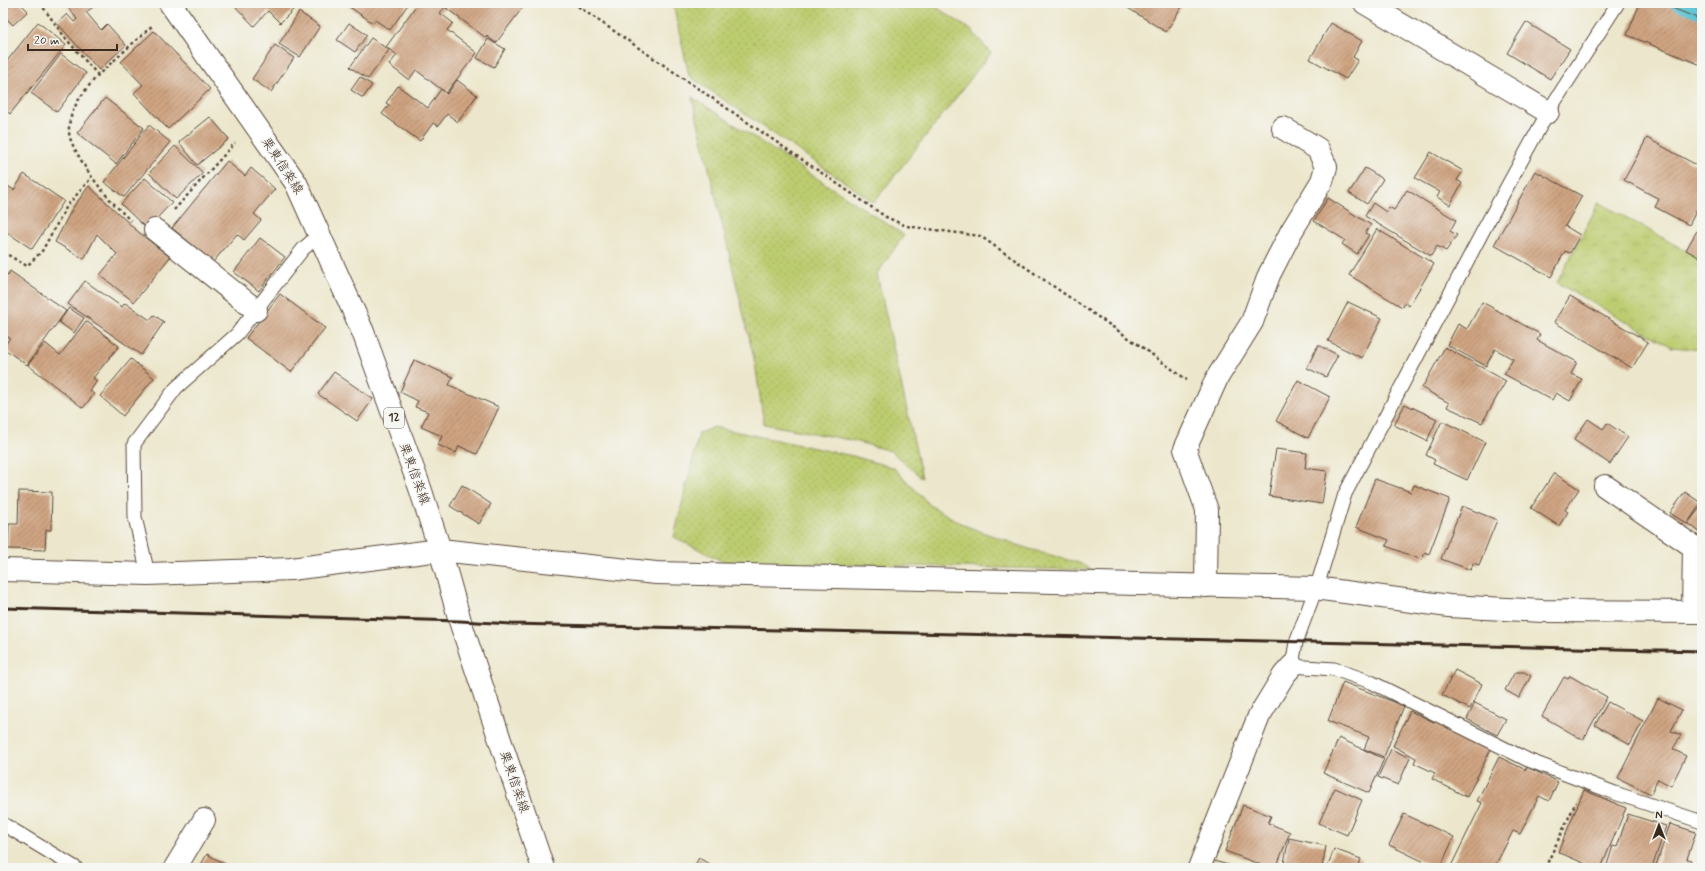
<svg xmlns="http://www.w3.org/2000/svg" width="1705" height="871" font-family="Mynerve,'Klee One',sans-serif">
  <defs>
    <pattern id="grass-dots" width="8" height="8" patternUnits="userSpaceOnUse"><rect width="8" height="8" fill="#bccc6f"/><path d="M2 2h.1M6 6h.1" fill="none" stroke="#a2af60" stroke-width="1.8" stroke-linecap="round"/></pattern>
    <pattern id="park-crowns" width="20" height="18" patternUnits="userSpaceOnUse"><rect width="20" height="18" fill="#bccc6f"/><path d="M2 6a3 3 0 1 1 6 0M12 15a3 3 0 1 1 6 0" fill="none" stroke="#a2af60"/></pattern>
    <pattern id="building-hatch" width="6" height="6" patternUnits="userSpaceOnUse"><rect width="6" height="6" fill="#cfa482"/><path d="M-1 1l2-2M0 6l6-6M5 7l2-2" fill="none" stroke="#a9866a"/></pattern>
  </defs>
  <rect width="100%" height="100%" fill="#f6f6f2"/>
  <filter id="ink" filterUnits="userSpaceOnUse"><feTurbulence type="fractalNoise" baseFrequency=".025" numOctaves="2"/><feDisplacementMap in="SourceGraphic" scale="8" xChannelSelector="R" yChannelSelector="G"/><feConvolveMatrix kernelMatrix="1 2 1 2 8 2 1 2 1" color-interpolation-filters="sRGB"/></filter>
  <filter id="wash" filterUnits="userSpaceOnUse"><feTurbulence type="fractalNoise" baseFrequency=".012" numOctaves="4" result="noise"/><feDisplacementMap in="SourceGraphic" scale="16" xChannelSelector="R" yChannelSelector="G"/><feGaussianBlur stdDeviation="0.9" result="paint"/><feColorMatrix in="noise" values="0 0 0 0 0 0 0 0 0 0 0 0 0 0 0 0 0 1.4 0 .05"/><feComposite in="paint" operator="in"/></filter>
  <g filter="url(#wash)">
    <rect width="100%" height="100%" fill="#ece7cc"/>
    <g fill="url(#grass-dots)" stroke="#7c7b46">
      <polygon points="673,3 930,3 971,30 991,53 874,202 689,76"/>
      <polygon points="692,97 904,235 877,274 922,478 891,451 850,440 764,424 755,363"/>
      <polygon points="714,427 853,456 894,468 931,506 966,526 1026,548 1079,563 1093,570 724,562 674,537 699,433"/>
    </g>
    <polygon fill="url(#park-crowns)" stroke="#7c7b46" points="1599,202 1702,260 1702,350 1672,347 1557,283"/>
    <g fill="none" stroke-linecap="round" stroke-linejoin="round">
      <polyline stroke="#55c1d0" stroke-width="54" points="1691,3 1695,11 1702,14"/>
    </g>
    <g id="blocks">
      <g fill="url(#building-hatch)">
        <polygon points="3,3 23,3 21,4 28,11 13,25 6,18 3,22"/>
        <polygon points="65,3 99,3 86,12 101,30 107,24 126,45 99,70 57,23 67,14 74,22 77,19"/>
        <polygon points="232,3 296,3 298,5 280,23 268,11 254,26"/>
        <polygon points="350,3 409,3 390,30 375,20 373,23 348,6"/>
        <polygon points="418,3 442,3 446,6 440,13 453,23 447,30 477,53 446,93 416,70 409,80 389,65 397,55 386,47"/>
        <polygon points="451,3 526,3 496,43 487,36 486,38 446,8"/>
        <polygon points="1120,3 1184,3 1166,32"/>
        <polygon points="1640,3 1660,3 1702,20 1702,61 1701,65 1627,35"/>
        <polygon points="299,12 320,26 300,57 279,44"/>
        <polygon points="38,22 66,45 10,114 3,108 3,66"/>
        <polygon points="1526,22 1570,49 1550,79 1507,53"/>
        <polygon points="349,23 367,35 355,52 337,40"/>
        <polygon points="1331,23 1362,41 1353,57 1358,60 1346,79 1310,59"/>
        <polygon points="154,31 210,89 168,129 134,93 143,85 121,62"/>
        <polygon points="371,38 389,50 368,79 350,67"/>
        <polygon points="488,39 505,49 494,67 477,58"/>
        <polygon points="275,45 294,58 271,92 252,79"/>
        <polygon points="61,54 86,73 57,112 31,93"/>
        <polygon points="360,77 372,85 363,98 351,90"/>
        <polygon points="457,80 477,95 458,122 447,114 438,126 433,123 420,141 382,114 389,105 386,103 398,86 428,108 441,89 447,94"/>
        <polygon points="105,98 144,128 116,164 77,133"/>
        <polygon points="210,117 229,139 197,165 179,142"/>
        <polygon points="149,125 170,142 124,197 104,182"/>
        <polygon points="1647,138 1702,168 1702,200 1689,225 1655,207 1659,199 1624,180"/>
        <polygon points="175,146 203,173 176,199 149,173"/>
        <polygon points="1431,152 1463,171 1457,180 1462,183 1450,205 1437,197 1440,192 1415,178"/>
        <polygon points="227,161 245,176 251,168 275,189 254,214 261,220 244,240 237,234 213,262 172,228"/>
        <polygon points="1365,168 1383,179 1367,204 1349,193"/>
        <polygon points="1535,171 1582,196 1565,226 1580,235 1570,253 1565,251 1551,277 1494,245"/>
        <polygon points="24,174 64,201 32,249 3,230 3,183 14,190"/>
        <polygon points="145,178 172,202 147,229 121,204"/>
        <polygon points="89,186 136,230 170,257 134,302 100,275 117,254 97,234 84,259 55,242 72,209"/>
        <polygon points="1407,190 1456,220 1450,231 1457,235 1446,251 1437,246 1431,256 1365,216 1373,203 1386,212 1389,207 1394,210"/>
        <polygon points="1328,198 1371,225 1365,233 1369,235 1357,254 1342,244 1345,240 1314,221"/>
        <polygon points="1702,222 1702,259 1686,250"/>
        <polygon points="1377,229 1434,264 1409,306 1405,303 1402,307 1349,275"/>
        <polygon points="260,238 285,257 259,291 234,272"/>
        <polygon points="10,271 66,311 27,365 3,348 10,338 3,333 3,277 6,273 8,275"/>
        <polygon points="85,281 122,307 125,303 150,320 154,315 164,322 141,355 68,304"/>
        <polygon points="280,294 325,328 291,372 246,338"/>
        <polygon points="1570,296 1648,342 1632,368 1554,322"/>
        <polygon points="1348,302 1382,318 1362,358 1328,341"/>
        <polygon points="1482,302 1540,334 1537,340 1577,362 1571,374 1582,379 1570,401 1556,393 1552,400 1504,374 1513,359 1495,349 1486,366 1447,345 1458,324 1467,329"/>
        <polygon points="69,308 84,318 74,333 59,322"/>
        <polygon points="86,321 119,346 93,378 97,381 90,391 94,394 83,408 28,365 45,343 60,355"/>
        <polygon points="1318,345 1338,355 1326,377 1307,368"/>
        <polygon points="1445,347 1506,381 1482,423 1447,407 1449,403 1422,388"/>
        <polygon points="131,359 154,378 123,416 100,396"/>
        <polygon points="414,360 453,377 449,385 499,407 477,454 459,446 456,453 438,445 442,436 421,427 428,412 415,407 418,401 400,392"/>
        <polygon points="334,372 373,399 357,421 318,394"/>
        <polygon points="1298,380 1330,397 1308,438 1276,421"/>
        <polygon points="1405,404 1437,419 1427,441 1394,425"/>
        <polygon points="1588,419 1603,429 1607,423 1628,437 1610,464 1574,440"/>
        <polygon points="1442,421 1485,442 1467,480 1433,464 1435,460 1426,455"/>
        <polygon points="1276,449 1307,453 1305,468 1327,471 1322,504 1269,496"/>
        <polygon points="1554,473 1579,489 1565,510 1568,512 1559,526 1531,508"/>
        <polygon points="1375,479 1411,492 1414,485 1450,499 1429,554 1425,552 1422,560 1386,546 1389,540 1356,527"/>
        <polygon points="462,485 491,504 479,524 450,506"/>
        <polygon points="19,491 52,492 51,530 46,530 45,550 8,549 9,524 18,524"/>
        <polygon points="1685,492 1701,503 1687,524 1670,513"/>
        <polygon points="1702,505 1702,534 1688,523"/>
        <polygon points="1462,506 1497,520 1479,565 1473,563 1471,570 1441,559"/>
        <polygon points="1455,670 1482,684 1470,709 1442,695"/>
        <polygon points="1515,672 1524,672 1531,676 1519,698 1505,690"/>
        <polygon points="1570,676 1607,697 1583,740 1542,716 1564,677 1568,679"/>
        <polygon points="1343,682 1404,706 1384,757 1364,749 1369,737 1328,721"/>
        <polygon points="1658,698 1682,710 1671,731 1681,735 1673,749 1686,756 1671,786 1658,779 1651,794 1618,778"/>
        <polygon points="1608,702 1643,721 1630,745 1595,725"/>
        <polygon points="1475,703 1506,719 1497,735 1467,719"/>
        <polygon points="1410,711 1434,722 1435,719 1492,747 1467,797 1432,779 1435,773 1414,763 1416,758 1393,746"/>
        <polygon points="1339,738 1384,759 1369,793 1323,773"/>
        <polygon points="1391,749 1410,758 1398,785 1378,777"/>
        <polygon points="1499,757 1526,770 1527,767 1558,782 1549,801 1539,796 1520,834 1513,831 1494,868 1450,868 1482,803 1477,801"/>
        <polygon points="1335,788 1362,800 1347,835 1319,823"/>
        <polygon points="1584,790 1626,808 1601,868 1595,868 1558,852"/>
        <polygon points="1243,805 1271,816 1268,823 1290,832 1276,868 1269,868 1225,851"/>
        <polygon points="1404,814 1454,837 1440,868 1437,868 1389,845"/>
        <polygon points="1628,814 1666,826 1652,868 1606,868 1613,846 1617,847"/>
        <polygon points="1670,824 1696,832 1687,859 1691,860 1688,868 1655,868"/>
        <polygon points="1289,838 1326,846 1322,868 1283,868"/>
        <polygon points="1334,849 1361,859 1358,868 1327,868"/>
        <polygon points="207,854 232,868 199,868"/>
        <polygon points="699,858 716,868 693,868"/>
        <polygon points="1214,861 1239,868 1212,868"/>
      </g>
    </g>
  </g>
  <g filter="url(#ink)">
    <use href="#blocks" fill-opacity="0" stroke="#564638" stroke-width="1"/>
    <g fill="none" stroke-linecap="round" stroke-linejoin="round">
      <defs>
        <g id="service">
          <polyline points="1618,3 1548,112 1485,227 1345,494 1318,583 1296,642 1292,666 1334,669 1371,682 1528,760 1615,793 1702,822"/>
          <polyline points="148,574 135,517 134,444 176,388 237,334 303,249 319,235"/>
          <polyline points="3,824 76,868"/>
        </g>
        <g id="minor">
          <polyline points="1365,3 1548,112"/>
          <polyline points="155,230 256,310"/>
          <polyline points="1605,486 1694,547 1693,612"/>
          <polyline points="1206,586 1207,510 1185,449 1217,378 1252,322 1269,275 1291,232 1322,181 1326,167 1318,149 1283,128"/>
          <polyline points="175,868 204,820"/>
          <polyline points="1199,868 1259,716 1284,675 1292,666"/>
        </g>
        <polyline id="tertiary" points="3,570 148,574 291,569 440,550 656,573 1315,588 1449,606 1543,611 1702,612"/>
        <polyline id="primary" points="170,3 296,183 363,332 420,488 440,550 460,621 543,868"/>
      </defs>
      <use href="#service" stroke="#564638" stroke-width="15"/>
      <use href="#minor" stroke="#564638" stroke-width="24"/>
      <use href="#tertiary" stroke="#564638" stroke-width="24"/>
      <use href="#primary" stroke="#564638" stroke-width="24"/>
      <g stroke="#564638" stroke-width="2.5" stroke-dasharray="3 3" stroke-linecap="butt">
        <polyline points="40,3 66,39 98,75 153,25"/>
        <polyline points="573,3 886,217 906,226 980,236 1139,345 1187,380"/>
        <path d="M98,75C85,90 68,110 69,131C69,138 73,146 76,151C90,178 109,200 131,221"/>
        <polyline points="174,210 235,143"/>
        <polyline points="3,252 27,266 42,251 67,206 91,178"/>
        <polyline points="1545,868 1576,802"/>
      </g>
      <use href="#service" stroke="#fff" stroke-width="13"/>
      <use href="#minor" stroke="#fff" stroke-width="22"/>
      <use href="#tertiary" stroke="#fff" stroke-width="22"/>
      <use href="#primary" stroke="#fff" stroke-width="22"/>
      <polyline stroke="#3b2a1e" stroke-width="3" points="3,608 460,621 511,624 1702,651"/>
    </g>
  </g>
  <g text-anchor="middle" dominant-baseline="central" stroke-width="3.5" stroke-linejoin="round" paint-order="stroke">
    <rect fill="#f6f6f2" stroke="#73675e" stroke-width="1" x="384" y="408" width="20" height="20" rx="3"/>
    <g font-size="12" font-weight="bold" fill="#3b2a1e">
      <text x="394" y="418">12</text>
    </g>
    <g font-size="13" fill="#3b2a1e" stroke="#f6f6f2">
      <text transform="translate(282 166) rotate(57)">栗東信楽線</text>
      <text transform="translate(414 474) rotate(70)">栗東信楽線</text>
      <text transform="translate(514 782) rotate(71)">栗東信楽線</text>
    </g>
  </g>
  <rect width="1705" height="871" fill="none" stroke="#f6f6f2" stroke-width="16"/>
  <g transform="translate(1659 825)" stroke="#f6f6f2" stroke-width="3" paint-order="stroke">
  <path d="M0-3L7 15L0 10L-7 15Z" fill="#3b2a1e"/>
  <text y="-6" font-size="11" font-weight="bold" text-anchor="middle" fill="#3b2a1e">N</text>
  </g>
  <path d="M28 44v6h89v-6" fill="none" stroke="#3b2a1e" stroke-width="2"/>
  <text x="34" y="44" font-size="12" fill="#3b2a1e" stroke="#f6f6f2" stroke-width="3" paint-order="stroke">20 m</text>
</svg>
